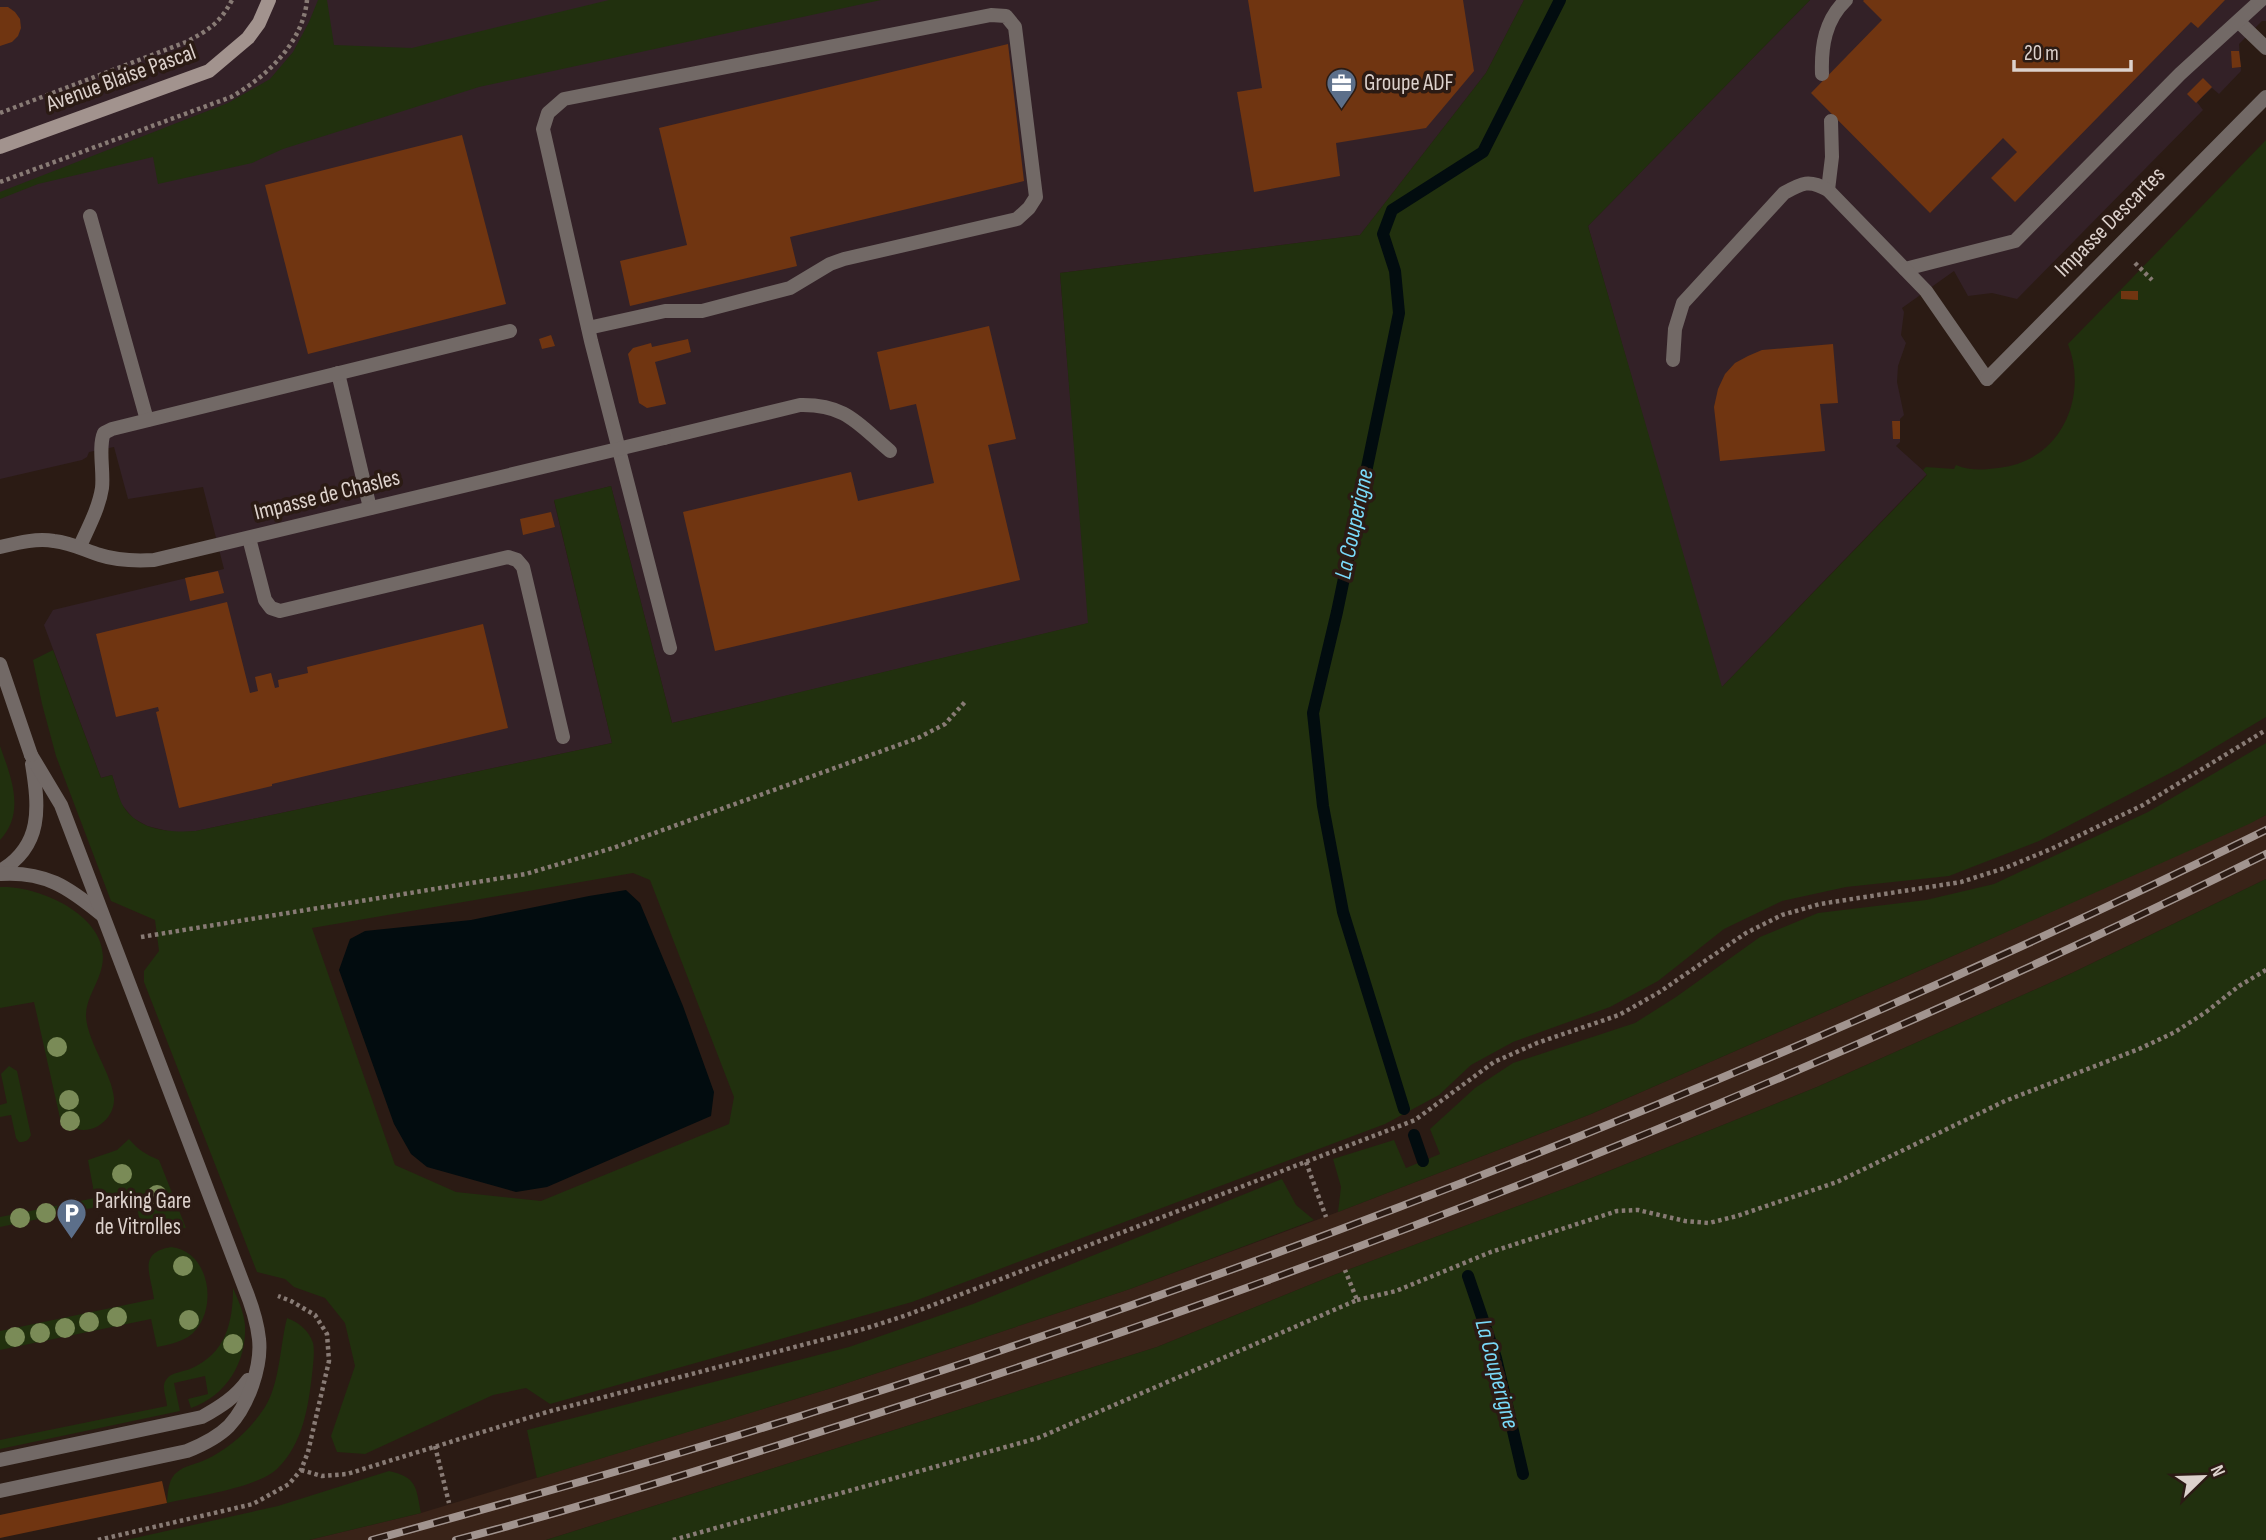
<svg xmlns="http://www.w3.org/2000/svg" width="2266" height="1540" font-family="'Sofia Sans Condensed',sans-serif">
  <rect width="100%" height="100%" fill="#2b1b14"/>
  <g fill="#332127">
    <polygon points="0,0 1524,0 1486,73 1360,235 1060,273 1089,623 672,723 611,486 554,501 612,743 196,831 176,833 147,826 133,818 121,804 112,775 101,778 44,625 53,610 224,569 203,487 128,499 114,447 89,452 87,457 82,460 0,479"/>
    <polygon points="1810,0 2266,0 2266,21 2262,21 2239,44 2241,71 2219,94 2212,88 2197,102 2203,110 2017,299 1992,293 1968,296 1954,271 1902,308 1904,312 1901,335 1906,343 1898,366 1897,382 1904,415 1900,419 1900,442 1896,446 1927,474 1721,688 1588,226"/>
  </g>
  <polygon fill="#392318" points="2266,815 2266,879 2072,973 1817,1087 1574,1185 1334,1275 1157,1347 546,1540 309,1540 421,1513 835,1387 1130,1289 1338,1212 1591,1114 1937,963"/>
  <g fill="#21300e" fill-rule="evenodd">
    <polygon points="318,0 327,0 334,45 412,48 609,0 881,0 479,87 283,149 252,163 158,184 153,157 38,184 0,199 0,192 228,103 270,79 293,52 309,22"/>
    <path d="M1524,0H1810L1588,226L1722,687L1927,475L1923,470L1926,467L1954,469L1956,465C1970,471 1983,470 1998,468C2060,462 2089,398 2068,344L2266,140V717L2180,768L2039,841L1949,876L1846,887L1782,901L1724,929L1658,981L1610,1007L1513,1042L1471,1065L1439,1095L1385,1124L912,1302L550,1404L526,1388L493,1395L365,1454L337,1452L331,1436L355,1366L345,1323L325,1298L294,1287L285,1279L257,1272L144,982V971L159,951L155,920L111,901L56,756L42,704L33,660L53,650L101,778L112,775C115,783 117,793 121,802C134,830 169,833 196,831L612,743L554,500L611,486L672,723L1088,623L1060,273L1360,235L1486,73ZM633,873L650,880L734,1097L729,1124L541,1201L456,1192L395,1165L312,928Z"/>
    <polygon points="2266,743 2266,815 2249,824 1937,963 1591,1114 1338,1212 1341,1187 1333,1159 1394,1140 1406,1168 1440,1154 1430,1129 1475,1088 1513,1063 1635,1023 1676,997 1760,937 1818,913 1926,900 1994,884 2148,812"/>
    <path d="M0,746C11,777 26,812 0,840Z"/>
    <polygon points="2266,879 2266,1540 546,1540 1157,1347 1334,1275 1574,1185 1817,1087 2072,973"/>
    <path d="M0,887C39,885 112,917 102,966C99,983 85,999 86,1017C88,1043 112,1074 114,1098C115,1115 100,1130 84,1130C74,1130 67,1124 60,1118L34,1002L0,1008Z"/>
    <path d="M9,1066L17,1071L31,1135C28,1141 26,1142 19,1142L16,1138L11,1115L0,1117V1105L7,1103L1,1074Z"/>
    <path d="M129,1139C138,1150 147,1155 159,1160L186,1228L171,1227L151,1229L139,1217L135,1199L0,1227V1217L95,1198L88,1160L117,1150Z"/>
    <polygon points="1282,1179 1296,1205 1314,1220 1130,1289 835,1387 537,1478 527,1430 849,1347 973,1304"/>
    <path d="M171,1247C213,1252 219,1316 188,1337C178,1343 167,1345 157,1347L151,1319L0,1350V1331L154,1299C151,1274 137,1253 171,1247Z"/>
    <path d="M233,1288C238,1300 244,1312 245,1325C247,1362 226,1396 191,1408L188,1399L208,1394L205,1376L174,1383L180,1411L0,1449V1440L167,1406C167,1399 161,1386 166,1380C171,1372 183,1372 190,1369C226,1354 233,1322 233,1288Z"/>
    <path d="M287,1318C298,1322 309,1330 313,1343C315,1351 313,1365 312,1375C308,1408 303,1443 278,1468C258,1488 195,1496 167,1503C168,1491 168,1477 180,1470C187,1465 197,1464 205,1460C229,1449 251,1429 265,1407C280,1383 280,1345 287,1318Z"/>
    <path d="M389,1471C417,1477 416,1487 421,1513L309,1540H126L278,1506Z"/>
  </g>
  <polygon fill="#020c0f" points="626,890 640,903 683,1006 714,1092 711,1116 547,1187 516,1192 427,1167 411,1154 394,1124 339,970 350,939 365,931 471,920 589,896"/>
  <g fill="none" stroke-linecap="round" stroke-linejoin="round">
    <g stroke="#020c0f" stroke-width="12">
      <polyline points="1404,1109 1343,912 1323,806 1313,713 1337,612 1399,313 1395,271 1383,234 1392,210 1483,152 1560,0"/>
      <polyline points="1414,1135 1423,1161"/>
      <polyline points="1468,1276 1496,1358 1523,1474"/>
    </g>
  </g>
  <g fill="#703511">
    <polygon points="1248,0 1463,0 1474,71 1426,128 1336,143 1340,176 1254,192 1237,92 1262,88"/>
    <polygon points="1864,0 2225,0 2198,28 2191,22 2015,202 1991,178 2017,152 2003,138 1930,213 1811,93 1882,20 1863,1"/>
    <polygon points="0,7 8,7 15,12 20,19 21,28 18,36 12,42 0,46"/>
    <polygon points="1008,44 1024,181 790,237 797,266 630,306 620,261 687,245 659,128"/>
    <polygon points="2231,51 2239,51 2241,67 2232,68"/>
    <polygon points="2203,78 2212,87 2196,103 2187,94"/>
    <polygon points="462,135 506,304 308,354 265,185"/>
    <polygon points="2121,291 2138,291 2138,300 2121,299"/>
    <polygon points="989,326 1016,439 988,445 1020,580 715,651 683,512 851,472 858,501 934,483 916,404 890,410 877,352"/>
    <polygon points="551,335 555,346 542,349 539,339"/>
    <polygon points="688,339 691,352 655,362 666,404 647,408 639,403 628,354 633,348 651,343 652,347"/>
    <polygon points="1833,344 1838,403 1820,404 1825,451 1720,461 1714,407 1718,389 1725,374 1735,363 1748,356 1762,350"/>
    <polygon points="1892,421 1900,421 1900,439 1893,439"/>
    <polygon points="551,512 555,527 523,535 520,519"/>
    <polygon points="218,571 224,593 190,601 185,578"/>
    <polygon points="227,602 250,693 258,691 255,677 271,673 275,688 279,687 278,680 308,673 307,667 483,624 508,728 272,784 272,786 179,808 156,712 159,711 158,707 116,717 96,634"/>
    <polygon points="162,1481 167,1503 0,1538 0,1515"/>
  </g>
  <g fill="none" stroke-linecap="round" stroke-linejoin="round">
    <g stroke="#887b75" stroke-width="4.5" stroke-dasharray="3.5 3.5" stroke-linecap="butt">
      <path d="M0,113L186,42C209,30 220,23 232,0"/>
      <path d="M0,182L231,97C266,77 303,43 307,0"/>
      <polyline points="2135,263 2152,280"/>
      <polyline points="141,937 526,874 613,848 918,738 945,724 965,702"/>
      <polyline points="1306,1162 1326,1217"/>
      <polyline points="1357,1300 1396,1291 1491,1252 1617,1211 1638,1210 1685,1221 1709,1223 1737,1216 1837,1182 2005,1101 2139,1049 2175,1032 2206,1012 2239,986 2266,970"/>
      <polyline points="435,1446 449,1503"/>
      <polyline points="301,1470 322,1476 347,1474 547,1412 867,1328 907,1315 1415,1120 1494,1062 1537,1043 1619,1015 1658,993 1746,933 1782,915 1820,904 1961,882 2005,868 2051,849 2143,805 2266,730"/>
      <polyline points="98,1540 253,1504 289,1484 301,1470 308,1452 329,1361 327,1334 315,1315 291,1301 278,1296"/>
      <polyline points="673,1540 1038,1438 1357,1300 1345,1270"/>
    </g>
    <g stroke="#726966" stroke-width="14">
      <polyline points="2239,22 2266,48"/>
      <path d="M1822,74C1821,46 1825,20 1846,0"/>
      <polyline points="1828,190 1832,157 1831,121"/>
      <polyline points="90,216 147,420"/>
      <polyline points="1905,269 2015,241 2180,74 2261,0"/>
      <polyline points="588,328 665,311 702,311 790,288 830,264 844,259 1017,219 1029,208 1036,197 1015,27 1006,16 991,15 564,99 548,113 543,129 591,341 670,648"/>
      <path d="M1673,360L1675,329L1683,303L1784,193C1802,183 1809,179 1828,190L1926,291L1987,379"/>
      <polyline points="338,373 370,508"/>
      <path d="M664,438L800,405C846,404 858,424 890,451"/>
      <polyline points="249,538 265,600 271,608 280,611 508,557 517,560 523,567 563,737"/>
      <path d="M80,546C88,528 99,508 102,488C104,471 98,447 104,433L112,429L510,331"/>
      <path d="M0,871C43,846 39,807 32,764"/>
      <path d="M0,874C45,871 68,887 101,914"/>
      <path d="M0,1460L202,1417C220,1407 236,1397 248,1380"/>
      <path d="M0,1491L187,1451C202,1445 217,1438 229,1426C248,1406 262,1366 259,1339C257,1320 251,1303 244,1286L61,805L31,755"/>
    </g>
    <g stroke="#726966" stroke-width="14">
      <polyline points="1987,379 2266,97"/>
      <path d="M0,547C17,543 36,538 54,541C72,543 84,550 100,555C118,561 136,561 154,560L664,438"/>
      <polyline points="0,664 31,755"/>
    </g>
    <polyline stroke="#a2938e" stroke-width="14" points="0,147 209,71 248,38 259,23 269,0"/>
    <defs>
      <g id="rail">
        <path d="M372,1540C584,1482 797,1421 1005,1349C1436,1203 1858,1031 2266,830"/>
        <path d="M456,1540C613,1499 768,1449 922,1399C1382,1250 1833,1068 2266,854"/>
      </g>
    </defs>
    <use href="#rail" stroke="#a1948f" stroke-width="8"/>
    <use href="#rail" stroke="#2b1b14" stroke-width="5" stroke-dasharray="16" stroke-linecap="butt"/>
  </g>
  <g fill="#7a8b57">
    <circle cx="57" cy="1047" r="10"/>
    <circle cx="69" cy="1100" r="10"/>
    <circle cx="70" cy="1121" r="10"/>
    <circle cx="122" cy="1174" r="10"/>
    <circle cx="157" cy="1195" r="10"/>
    <circle cx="72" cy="1208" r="10"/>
    <circle cx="46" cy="1213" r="10"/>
    <circle cx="20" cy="1218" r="10"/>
    <circle cx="183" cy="1266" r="10"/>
    <circle cx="117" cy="1317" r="10"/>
    <circle cx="189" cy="1320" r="10"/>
    <circle cx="89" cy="1322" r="10"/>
    <circle cx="65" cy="1328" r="10"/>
    <circle cx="40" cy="1333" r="10"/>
    <circle cx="15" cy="1337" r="10"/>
    <circle cx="233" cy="1344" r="10"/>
  </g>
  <defs>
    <symbol id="office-pin" viewBox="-11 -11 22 30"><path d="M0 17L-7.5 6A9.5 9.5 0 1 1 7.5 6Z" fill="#5c6f8a" stroke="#2b1b14"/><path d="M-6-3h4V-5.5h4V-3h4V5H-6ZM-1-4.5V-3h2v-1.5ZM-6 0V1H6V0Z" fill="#fff"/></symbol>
    <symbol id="parking-pin" viewBox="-11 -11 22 30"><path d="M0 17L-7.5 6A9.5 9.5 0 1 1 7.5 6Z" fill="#5c6f8a" stroke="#2b1b14"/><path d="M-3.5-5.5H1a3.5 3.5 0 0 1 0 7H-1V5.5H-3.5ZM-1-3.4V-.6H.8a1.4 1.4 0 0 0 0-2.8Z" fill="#fff"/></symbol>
  </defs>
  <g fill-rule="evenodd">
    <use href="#office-pin" x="1324" y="66" width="35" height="47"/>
    <use href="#parking-pin" x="54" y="1196" width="35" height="47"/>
  </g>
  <g text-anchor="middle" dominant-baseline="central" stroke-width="7" stroke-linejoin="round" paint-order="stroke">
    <g font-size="23" fill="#dcd1cc" stroke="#2b1b14">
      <text transform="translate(121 78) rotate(-20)">Avenue Blaise Pascal</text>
      <text transform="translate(2110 222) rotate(-45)">Impasse Descartes</text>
      <text transform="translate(327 495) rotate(-14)">Impasse de Chasles</text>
    </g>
    <g font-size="23" fill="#dcd1cc" stroke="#2b1b14" text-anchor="start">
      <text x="1364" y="83">Groupe ADF</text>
      <text x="95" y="1201">Parking Gare<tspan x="95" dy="26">de Vitrolles</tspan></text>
    </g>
    <g font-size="24" font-style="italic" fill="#7adaf9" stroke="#2b1b14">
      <text transform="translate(1354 524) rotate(-78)">La Couperigne</text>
      <text transform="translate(1497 1374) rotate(75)">La Couperigne</text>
    </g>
  </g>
  <g transform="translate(2203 1477) rotate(67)" stroke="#2b1b14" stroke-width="5" paint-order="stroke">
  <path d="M0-5L12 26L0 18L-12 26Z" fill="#dcd1cc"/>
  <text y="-10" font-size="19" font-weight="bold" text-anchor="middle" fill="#dcd1cc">N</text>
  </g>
  <path d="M2014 60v10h117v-10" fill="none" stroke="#dcd1cc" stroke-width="3.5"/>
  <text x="2024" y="60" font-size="21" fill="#dcd1cc" stroke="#2b1b14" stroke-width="5" paint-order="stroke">20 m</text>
</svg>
